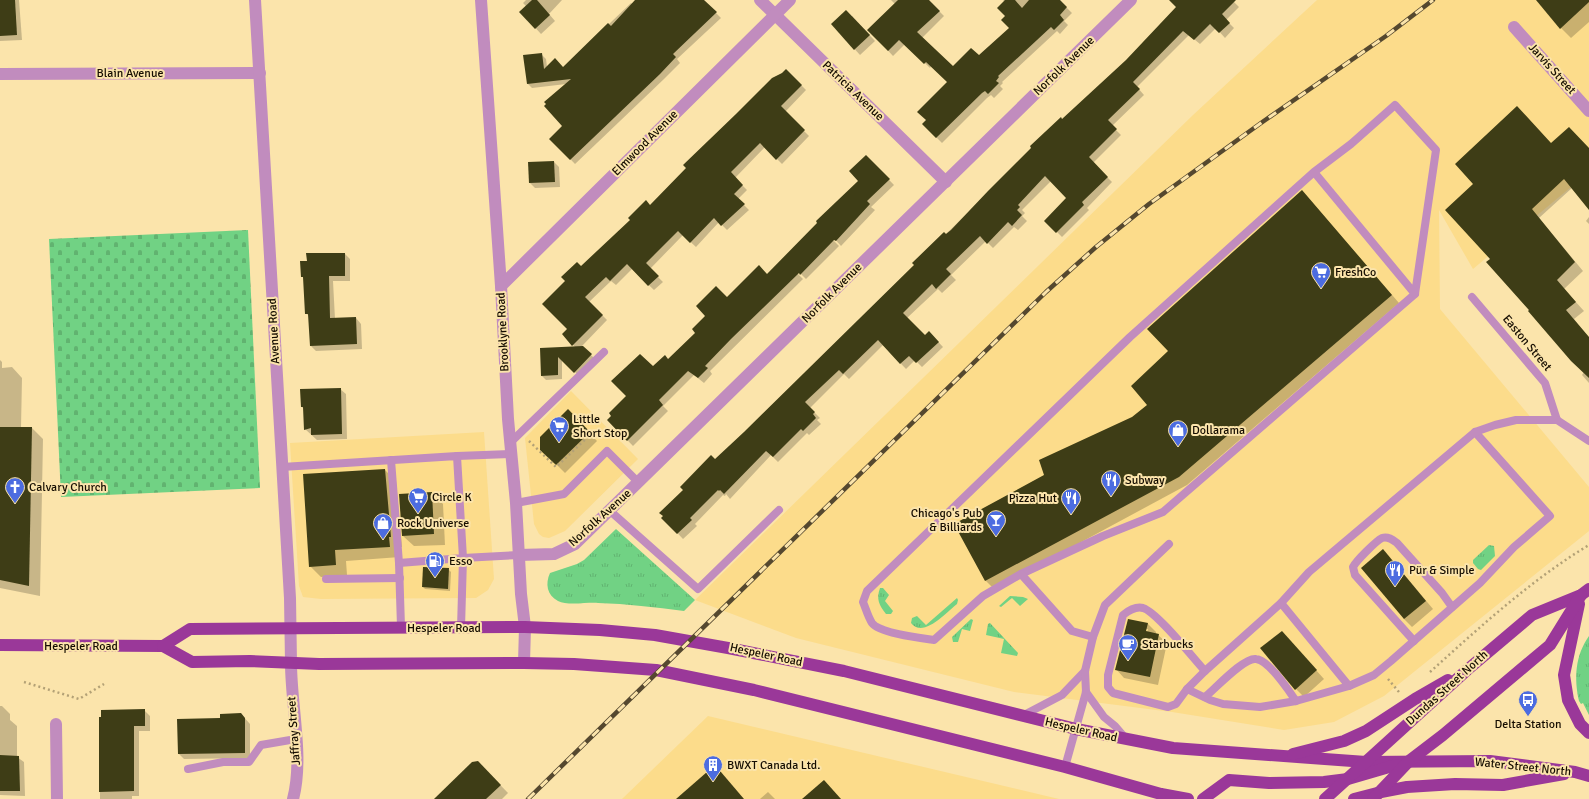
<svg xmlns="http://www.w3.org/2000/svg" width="1589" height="799" font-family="Signika,sans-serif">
  <defs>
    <pattern id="grass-tufts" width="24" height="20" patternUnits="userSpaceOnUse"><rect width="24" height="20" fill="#71d284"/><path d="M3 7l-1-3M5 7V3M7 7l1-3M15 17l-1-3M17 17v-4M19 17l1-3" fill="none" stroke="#61b370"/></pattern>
    <pattern id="cemetery-stones" width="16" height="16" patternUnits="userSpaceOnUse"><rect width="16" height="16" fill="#71d284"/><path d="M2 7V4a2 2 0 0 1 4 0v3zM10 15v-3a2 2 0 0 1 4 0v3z" fill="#61b370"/></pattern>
  </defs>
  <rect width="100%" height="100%" fill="#fbe4ab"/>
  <g fill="#fcdc8b">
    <polygon points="1317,0 1589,0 1589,172 1473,269 1439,210 1440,309 1589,487 1589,531 1384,696 1334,722 1284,730 1172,712 1014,692 796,638 695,600 1193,115"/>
    <polygon points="571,391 638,459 565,531 549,538 543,537 539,534 534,524 525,438"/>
    <polygon points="484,432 494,579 488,590 476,598 321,599 303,597 299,586 290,443"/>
    <polygon points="708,716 1059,799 622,799"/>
  </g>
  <g fill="url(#grass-tufts)">
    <path d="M616,529L695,600L684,611C655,607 627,604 598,603C588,602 567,606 558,601C547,595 545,584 550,573L577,564L584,560Z"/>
    <polygon points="1489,545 1494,546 1495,556 1481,570 1478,569 1473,563 1473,560"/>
    <path d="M880,588H883L889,595L885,601L893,611L891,614H886C879,605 876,599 880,588Z"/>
    <polygon points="1010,596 1023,597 1028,599 1020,606 1012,598 1001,607 999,606"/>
    <path d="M957,598L958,600L957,604C947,612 923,639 911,623L912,618L917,616L926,625Z"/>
    <polygon points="971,619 973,620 970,631 962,629 958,642 953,642 952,637"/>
    <polygon points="990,623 1018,653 1017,656 1001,653 1004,639 986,635 988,624"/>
    <path d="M1589,636V715L1583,703L1581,704L1579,701C1574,678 1575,656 1589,636Z"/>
  </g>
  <polygon fill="url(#cemetery-stones)" points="248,230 260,488 61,497 49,239"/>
  <g fill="#0003" fill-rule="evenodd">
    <polygon points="0,0 19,0 22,40 0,41"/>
    <polygon points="526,0 562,0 549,14 555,21 541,34 521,12 526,6 523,3"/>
    <polygon points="658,0 703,0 721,18 677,59 680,63 664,79 575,164 551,139 564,126 566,84 532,88 528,84 541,54 546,59 547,67 563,68 631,3 644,14"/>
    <polygon points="891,0 928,0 944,16 922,38 953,68 979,57 1011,28 1007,16 1005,2 1003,0 1059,0 1072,13 1064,21 1068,25 1060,34 1057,31 1002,82 1003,83 1000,86 1003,89 994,98 991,95 987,98 942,143 923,124 927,120 948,82 931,66 930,68 905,44 893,56 869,30 895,4"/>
    <polygon points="1185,0 1232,0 1239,7 1226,20 1234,28 1225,38 1216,28 1200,44 1189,35 1137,87 1144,95 1112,126 1121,135 1093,163 1112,182 1087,208 1089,210 1062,237 1046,221 1068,198 1051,181 1022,210 1025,213 1022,216 1027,221 1018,230 1014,227 993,248 986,241 951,275 956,280 942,293 938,289 907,318 925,336 929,332 943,347 922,367 915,360 906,369 883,345 849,379 844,374 810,408 820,418 817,420 821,424 809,435 807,433 778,462 771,455 730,499 726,494 725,496 723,495 695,524 697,526 683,539 663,518 715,461 1062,120 1126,61"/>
    <polygon points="1540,0 1589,0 1589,22 1571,38 1561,28"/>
    <polygon points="852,16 875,41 860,55 832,24"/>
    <polygon points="786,70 806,90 785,112 809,136 782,164 765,147 735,178 747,190 738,199 749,210 727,230 719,222 696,247 683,235 650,269 663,282 654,290 632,269 616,285 611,281 589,302 607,320 582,346 595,359 579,376 562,359 562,379 546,380 542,376 541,349 575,347 563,334 568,329 581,268 650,206"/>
    <polygon points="1552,145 1589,149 1589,208 1572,188 1539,218 1583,271 1564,289 1584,311 1574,319 1589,338 1589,383 1582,375 1584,372 1563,350 1488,262 1491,259"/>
    <polygon points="866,156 894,185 871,207 875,210 841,246 833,237 831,238 839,246 806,279 797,270 796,272 803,279 710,371 712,374 704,383 694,375 663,406 668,411 633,446 608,420 653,368 669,360 697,333 727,298 767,275 860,181"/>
    <polygon points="554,162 559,167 560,187 535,188 530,183"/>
    <polygon points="1310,200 1399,303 1187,485 994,589 986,581 955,524 1045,475 1133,418 1148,405 1169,351"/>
    <polygon points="1589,217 1589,224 1586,221"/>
    <polygon points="345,254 350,259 350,281 333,281 335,319 356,318 361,324 362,349 316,351 311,346 310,317 306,313 304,279 302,276"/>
    <polygon points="0,360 2,362 2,368 12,367 22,378 21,428 32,428 43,439 40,596 0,588"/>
    <polygon points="340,389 346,394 347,439 317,440 305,429 304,409 302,407"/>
    <polygon points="568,411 597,441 565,473 541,449"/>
    <polygon points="385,470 396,481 402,547 400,547 400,557 346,561 347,575 321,577 310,566"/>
    <polygon points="432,493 443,504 445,545 414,546 403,536"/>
    <polygon points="1391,559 1433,609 1412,627 1404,619"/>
    <polygon points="448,569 451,572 450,591 425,589 423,587"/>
    <path d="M1129,620L1148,624L1156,632V634L1158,635L1167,643L1158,685L1124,678L1116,669ZM1146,629H1148L1146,636H1144Z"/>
    <polygon points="1290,641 1324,679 1304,697 1296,689"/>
    <polygon points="0,706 2,706 10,714 10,720 17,726 17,757 24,762 25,796 0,795"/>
    <polygon points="144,710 150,716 150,731 139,731 139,796 132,796 132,799 100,799 100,718"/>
    <polygon points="241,714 250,724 250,758 184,759 179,754 221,719"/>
    <polygon points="478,762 508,793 502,799 436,799"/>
    <polygon points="768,792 775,799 760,799"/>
  </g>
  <g fill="#3e3d16">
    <polygon points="0,0 15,0 17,35 0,36"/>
    <polygon points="532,0 537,0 550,15 535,29 519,12"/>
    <polygon points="635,0 704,0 717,12 673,54 676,57 660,74 570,160 549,139 562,126 544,106 546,104 544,102 571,79 527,84 523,55 542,53 544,69 555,58 563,67 608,23 611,26"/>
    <polygon points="898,0 929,0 940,11 917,32 953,66 971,48 979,55 1009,28 1001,20 1005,16 997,8 1005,0 1015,0 1022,8 1029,0 1060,0 1067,7 1060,15 1064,20 1054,30 1051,27 1023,53 998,76 999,77 996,81 999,83 988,94 985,91 982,93 936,138 922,124 926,120 917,112 947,82 926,62 924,64 899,40 888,51 867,30"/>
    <polygon points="1169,0 1236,0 1222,14 1230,23 1219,33 1210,24 1194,40 1183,31 1133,82 1140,89 1108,120 1117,129 1089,157 1108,177 1082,202 1084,205 1056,233 1044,221 1066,198 1045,176 1018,205 1020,207 1017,210 1022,215 1012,226 1008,222 987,244 980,236 946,269 951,274 936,289 932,284 903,313 925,335 929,331 939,342 916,363 909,356 900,364 878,340 843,374 839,370 805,402 815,412 813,414 816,418 803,431 801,429 773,457 766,451 724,494 720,490 719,491 718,490 690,518 692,520 677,534 661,518 663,516 659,513 683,490 680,487 711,455 715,459 744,432 914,265 912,263 944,232 946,234 951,230 988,191 1031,148 1030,146 1061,117 1062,119 1126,60 1176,7"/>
    <polygon points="1536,0 1589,0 1589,2 1560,29"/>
    <polygon points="846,10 870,35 854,50 831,24"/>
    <polygon points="786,69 802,85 781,106 805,130 776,160 760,143 731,172 743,185 734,194 745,204 721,226 714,218 690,243 678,231 646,263 659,276 648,286 627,264 610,281 606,277 585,297 603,315 572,346 562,334 567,329 542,304 565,281 561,277 577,262 581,266 630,220 628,218 646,200 650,205 686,168 683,165 736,114 772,78 782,73"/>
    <polygon points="1517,106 1551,143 1569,127 1589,148 1589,210 1564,179 1532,209 1575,262 1557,280 1576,302 1566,310 1589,337 1589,378 1571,361 1528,311 1529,310 1486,262 1490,259 1445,210 1473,184 1455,164"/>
    <polygon points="866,155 890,179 867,201 870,204 836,241 834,240 800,275 799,273 731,339 705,366 708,368 698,378 688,371 659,400 663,405 627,441 607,420 611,416 609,413 626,396 611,381 640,354 653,366 665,355 668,359 695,333 692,329 705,316 696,306 716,286 727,297 759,265 767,274 817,223 816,221 858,181 849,171"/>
    <polygon points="554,161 555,182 529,183 528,162"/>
    <polygon points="1302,190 1392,295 1179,477 985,581 954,524 1044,475 1039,460 1132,417 1147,405 1131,386 1168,351 1147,329"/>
    <polygon points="306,253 345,253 345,276 329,276 330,318 356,317 357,344 310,346 308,314 305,314 303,277 301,277 300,261 307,261"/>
    <polygon points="583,346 592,354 574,373 558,357 558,375 541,376 540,348"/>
    <polygon points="341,388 342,434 311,435 311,428 304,430 303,407 301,407 300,389"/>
    <polygon points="568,409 590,432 556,465 540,450 540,437"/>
    <polygon points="0,427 32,427 29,586 0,580"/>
    <polygon points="385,469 391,537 389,537 390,547 335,550 336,565 309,567 303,474"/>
    <polygon points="432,492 434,534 402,536 399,494"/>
    <polygon points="1383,549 1426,601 1404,619 1361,568"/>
    <polygon points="423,567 449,568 448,589 422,587"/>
    <polygon points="1128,619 1148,623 1146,631 1159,634 1150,677 1115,670"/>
    <polygon points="1282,631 1317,670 1295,690 1260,648"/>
    <polygon points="145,709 145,726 134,726 134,791 99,792 99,717 101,717 101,710"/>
    <polygon points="241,713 245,718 245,753 178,754 177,719 220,718 220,714"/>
    <polygon points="0,755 19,756 20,791 0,791"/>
    <polygon points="478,761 501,785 486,799 434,799 472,762"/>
    <polygon points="715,765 744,799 676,799"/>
    <polygon points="824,780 841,799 802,799"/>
  </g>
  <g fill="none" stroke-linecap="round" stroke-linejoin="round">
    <g stroke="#b3a176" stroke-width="2.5" stroke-dasharray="2 3" stroke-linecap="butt">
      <polyline points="529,441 556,467 591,434"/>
      <path d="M1430,672C1480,627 1531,580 1589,545"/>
      <polyline points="1388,679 1399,692"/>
      <polyline points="24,682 79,699 104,684"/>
    </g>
    <g stroke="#c18cbe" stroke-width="8">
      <polyline points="1472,297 1545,383 1557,420 1589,441"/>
      <polyline points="510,443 604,352"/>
      <polyline points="457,456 512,454"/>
      <polyline points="391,460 399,563 401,627"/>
      <polyline points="282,467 457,456 463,558 399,563"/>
      <polyline points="516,503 564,494 607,451 639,483"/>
      <polyline points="609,510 698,589 779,510"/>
      <polyline points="1021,574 1103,536 1163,512 1415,294"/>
      <polyline points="326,579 400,578"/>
      <polyline points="1281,603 1349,686 1374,675 1391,661 1480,583 1514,547 1550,516 1475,432"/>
      <polyline points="461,628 463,558 519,555"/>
      <path d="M1093,637L1072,631L1021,574L983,596L934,640C920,638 879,633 872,623C868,617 866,609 863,602L867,591L1130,337L1314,172L1415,294L1436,150L1395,105L1351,144L1314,172"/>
      <path d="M1414,641L1355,575L1353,567C1356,561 1376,541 1382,538C1388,536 1393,540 1397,543L1442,593L1452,607"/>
      <polyline points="1349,686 1296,701 1260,707 1223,704 1210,700 1187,689 1205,671 1281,603 1309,572 1475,432 1495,425 1516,420 1557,420"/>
      <path d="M1187,689L1176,704L1168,707L1113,693L1108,687V675L1123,615C1128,611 1135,606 1143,608C1157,612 1193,658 1205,671"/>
      <polyline points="1086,692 1104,717 1115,726 1127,740"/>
      <path d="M1205,697C1215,689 1244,657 1256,659C1269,660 1289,691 1296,701"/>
      <polyline points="1022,716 1062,695 1085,671"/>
      <polyline points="1065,767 1086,692 1085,671 1093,637 1105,605 1169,544"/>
      <polyline points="188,769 223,762 249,762 261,745 296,739"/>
    </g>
    <g stroke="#c18cbe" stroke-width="12">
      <polyline points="481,0 501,286 508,419 516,503 521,594 525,627 524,663"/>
      <polyline points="760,0 946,182"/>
      <polyline points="1514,27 1589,111"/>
      <polyline points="0,74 260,73"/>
      <polyline points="501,286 790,0"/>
      <polyline points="519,555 554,554 575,544 1131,0"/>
      <path d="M291,663C291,706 304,758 293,799"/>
      <polyline points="56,724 57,799"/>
    </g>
    <polyline stroke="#c18cbe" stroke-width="12" points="255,0 290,598 291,663"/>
    <g stroke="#9a3899" stroke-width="12">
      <polyline points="1579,604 1564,675 1568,700 1580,724 1589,733"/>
      <polyline points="0,645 163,646 192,662 250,661 319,664 524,663 574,664 656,670 754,690 1065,767 1161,794 1188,799"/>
      <polyline points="163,646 190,629 525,627 600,630 655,635 728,648 844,671 1076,729 1173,748 1366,762 1490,761 1575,772 1589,776"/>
      <polyline points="1293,754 1344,741 1366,731 1415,699 1448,680"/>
      <polyline points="1203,799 1229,780 1269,783 1324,782 1348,779 1396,765"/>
      <polyline points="1325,799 1467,670 1532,615 1581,595 1589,589"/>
      <polyline points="1354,799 1381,792 1407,787 1455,784 1503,785 1564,774"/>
      <polyline points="1373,799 1409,761 1443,735 1550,645 1581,595"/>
    </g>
    <defs>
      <polyline id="rail" points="528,799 1046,292 1096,247 1149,204 1261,123 1386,36 1433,0"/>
    </defs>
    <use href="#rail" stroke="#55482f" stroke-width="4.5"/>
    <use href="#rail" stroke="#fbe4ab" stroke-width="3" stroke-dasharray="9" stroke-linecap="butt"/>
  </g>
  <defs>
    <symbol id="supermarket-pin" viewBox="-11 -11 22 30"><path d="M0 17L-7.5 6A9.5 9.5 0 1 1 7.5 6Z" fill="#4c6ce0" stroke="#fbe4ab"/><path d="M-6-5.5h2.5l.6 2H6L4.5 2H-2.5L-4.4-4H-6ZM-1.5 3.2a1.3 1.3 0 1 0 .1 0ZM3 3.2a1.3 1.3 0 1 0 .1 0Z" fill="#fff"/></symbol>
    <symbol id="shop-pin" viewBox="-11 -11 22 30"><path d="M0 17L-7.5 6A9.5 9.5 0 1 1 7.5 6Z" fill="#4c6ce0" stroke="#fbe4ab"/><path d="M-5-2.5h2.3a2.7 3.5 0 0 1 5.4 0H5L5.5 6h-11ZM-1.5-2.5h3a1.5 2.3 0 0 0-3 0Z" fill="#fff"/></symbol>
    <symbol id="restaurant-pin" viewBox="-11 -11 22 30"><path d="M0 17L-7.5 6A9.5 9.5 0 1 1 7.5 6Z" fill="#4c6ce0" stroke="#fbe4ab"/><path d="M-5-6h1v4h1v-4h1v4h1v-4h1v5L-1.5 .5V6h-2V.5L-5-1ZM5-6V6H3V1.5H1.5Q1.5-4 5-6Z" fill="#fff"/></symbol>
    <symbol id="church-pin" viewBox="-11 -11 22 30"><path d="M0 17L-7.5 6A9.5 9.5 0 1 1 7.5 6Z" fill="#4c6ce0" stroke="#fbe4ab"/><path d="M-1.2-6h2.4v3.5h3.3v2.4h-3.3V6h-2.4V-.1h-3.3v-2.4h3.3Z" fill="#fff"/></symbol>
    <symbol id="bar-pin" viewBox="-11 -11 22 30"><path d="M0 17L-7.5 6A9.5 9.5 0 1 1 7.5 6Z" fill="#4c6ce0" stroke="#fbe4ab"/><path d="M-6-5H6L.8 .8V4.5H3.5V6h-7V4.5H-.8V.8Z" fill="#fff"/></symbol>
    <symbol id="fuel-pin" viewBox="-11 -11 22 30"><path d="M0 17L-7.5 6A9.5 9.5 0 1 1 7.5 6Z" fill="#4c6ce0" stroke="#fbe4ab"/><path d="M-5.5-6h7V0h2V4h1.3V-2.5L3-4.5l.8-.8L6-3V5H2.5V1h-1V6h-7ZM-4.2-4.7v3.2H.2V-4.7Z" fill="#fff"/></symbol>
    <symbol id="cafe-pin" viewBox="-11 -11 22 30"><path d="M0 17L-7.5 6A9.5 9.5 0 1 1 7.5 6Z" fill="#4c6ce0" stroke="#fbe4ab"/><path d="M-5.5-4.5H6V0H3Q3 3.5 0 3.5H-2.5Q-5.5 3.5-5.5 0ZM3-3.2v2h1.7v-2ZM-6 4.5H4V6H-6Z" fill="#fff"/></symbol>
    <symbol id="bus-pin" viewBox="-11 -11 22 30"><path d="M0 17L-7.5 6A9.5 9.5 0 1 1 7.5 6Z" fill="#4c6ce0" stroke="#fbe4ab"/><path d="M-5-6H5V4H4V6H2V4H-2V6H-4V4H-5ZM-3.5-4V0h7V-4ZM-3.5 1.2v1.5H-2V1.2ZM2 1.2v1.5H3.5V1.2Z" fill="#fff"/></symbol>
    <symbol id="building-pin" viewBox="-11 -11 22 30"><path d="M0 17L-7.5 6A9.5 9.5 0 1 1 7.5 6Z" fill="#4c6ce0" stroke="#fbe4ab"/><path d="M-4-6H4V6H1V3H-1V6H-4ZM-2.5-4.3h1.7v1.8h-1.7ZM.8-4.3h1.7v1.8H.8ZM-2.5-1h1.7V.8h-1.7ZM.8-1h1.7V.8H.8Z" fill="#fff"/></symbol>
  </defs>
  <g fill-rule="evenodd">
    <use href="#supermarket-pin" x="1310" y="261" width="22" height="30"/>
    <use href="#supermarket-pin" x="548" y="415" width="22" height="30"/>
    <use href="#shop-pin" x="1167" y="419" width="22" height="30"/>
    <use href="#restaurant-pin" x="1100" y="469" width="22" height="30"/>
    <use href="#church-pin" x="4" y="476" width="22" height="30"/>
    <use href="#supermarket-pin" x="407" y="486" width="22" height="30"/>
    <use href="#restaurant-pin" x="1060" y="487" width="22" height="30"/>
    <use href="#bar-pin" x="985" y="509" width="22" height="30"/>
    <use href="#shop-pin" x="372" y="512" width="22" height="30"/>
    <use href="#fuel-pin" x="424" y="550" width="22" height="30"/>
    <use href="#restaurant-pin" x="1384" y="559" width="22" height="30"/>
    <use href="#cafe-pin" x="1117" y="633" width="22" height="30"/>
    <use href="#bus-pin" x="1517" y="689" width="22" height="30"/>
    <use href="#building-pin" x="702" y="754" width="22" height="30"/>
  </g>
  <g text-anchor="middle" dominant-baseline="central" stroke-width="4" stroke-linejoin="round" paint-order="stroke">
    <g font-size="12" fill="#150d00" stroke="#fbe4ab">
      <text transform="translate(1064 66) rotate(-44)">Norfolk Avenue</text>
      <text transform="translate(1552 69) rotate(48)">Jarvis Street</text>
      <text x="130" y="73">Blain Avenue</text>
      <text transform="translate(853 91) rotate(44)">Patricia Avenue</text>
      <text transform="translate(645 143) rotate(-45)">Elmwood Avenue</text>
      <text transform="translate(832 293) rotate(-45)">Norfolk Avenue</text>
      <text transform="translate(274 331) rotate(-93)">Avenue Road</text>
      <text transform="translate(503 332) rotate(-93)">Brooklyne Road</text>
      <text transform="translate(1527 343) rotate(50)">Easton Street</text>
      <text transform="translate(600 518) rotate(-42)">Norfolk Avenue</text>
      <text x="444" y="628">Hespeler Road</text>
      <text x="81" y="646">Hespeler Road</text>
      <text transform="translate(766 655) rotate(12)">Hespeler Road</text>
      <text transform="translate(1447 688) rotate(-42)">Dundas Street North</text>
      <text transform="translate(1081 730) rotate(13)">Hespeler Road</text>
      <text transform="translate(294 731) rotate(-94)">Jaffray Street</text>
      <text transform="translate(1523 767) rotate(6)">Water Street North</text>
    </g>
    <g font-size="12" fill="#150d00" stroke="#fbe4ab" text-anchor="start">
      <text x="1335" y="272">FreshCo</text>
      <text x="573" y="419">Little<tspan x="573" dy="14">Short Stop</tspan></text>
      <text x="1192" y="430">Dollarama</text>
      <text x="1125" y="480">Subway</text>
      <text x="29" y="487">Calvary Church</text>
      <text x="432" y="497">Circle K</text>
      <text x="1057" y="498" text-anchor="end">Pizza Hut</text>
      <text x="982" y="513" text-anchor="end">Chicago's Pub<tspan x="982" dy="14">&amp; Billiards</tspan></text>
      <text x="397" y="523">Rock Universe</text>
      <text x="449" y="561">Esso</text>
      <text x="1409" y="570">Pür &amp; Simple</text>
      <text x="1142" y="644">Starbucks</text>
      <text x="1528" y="724" text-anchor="middle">Delta Station</text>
      <text x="727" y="765">BWXT Canada Ltd.</text>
    </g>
  </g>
</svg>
